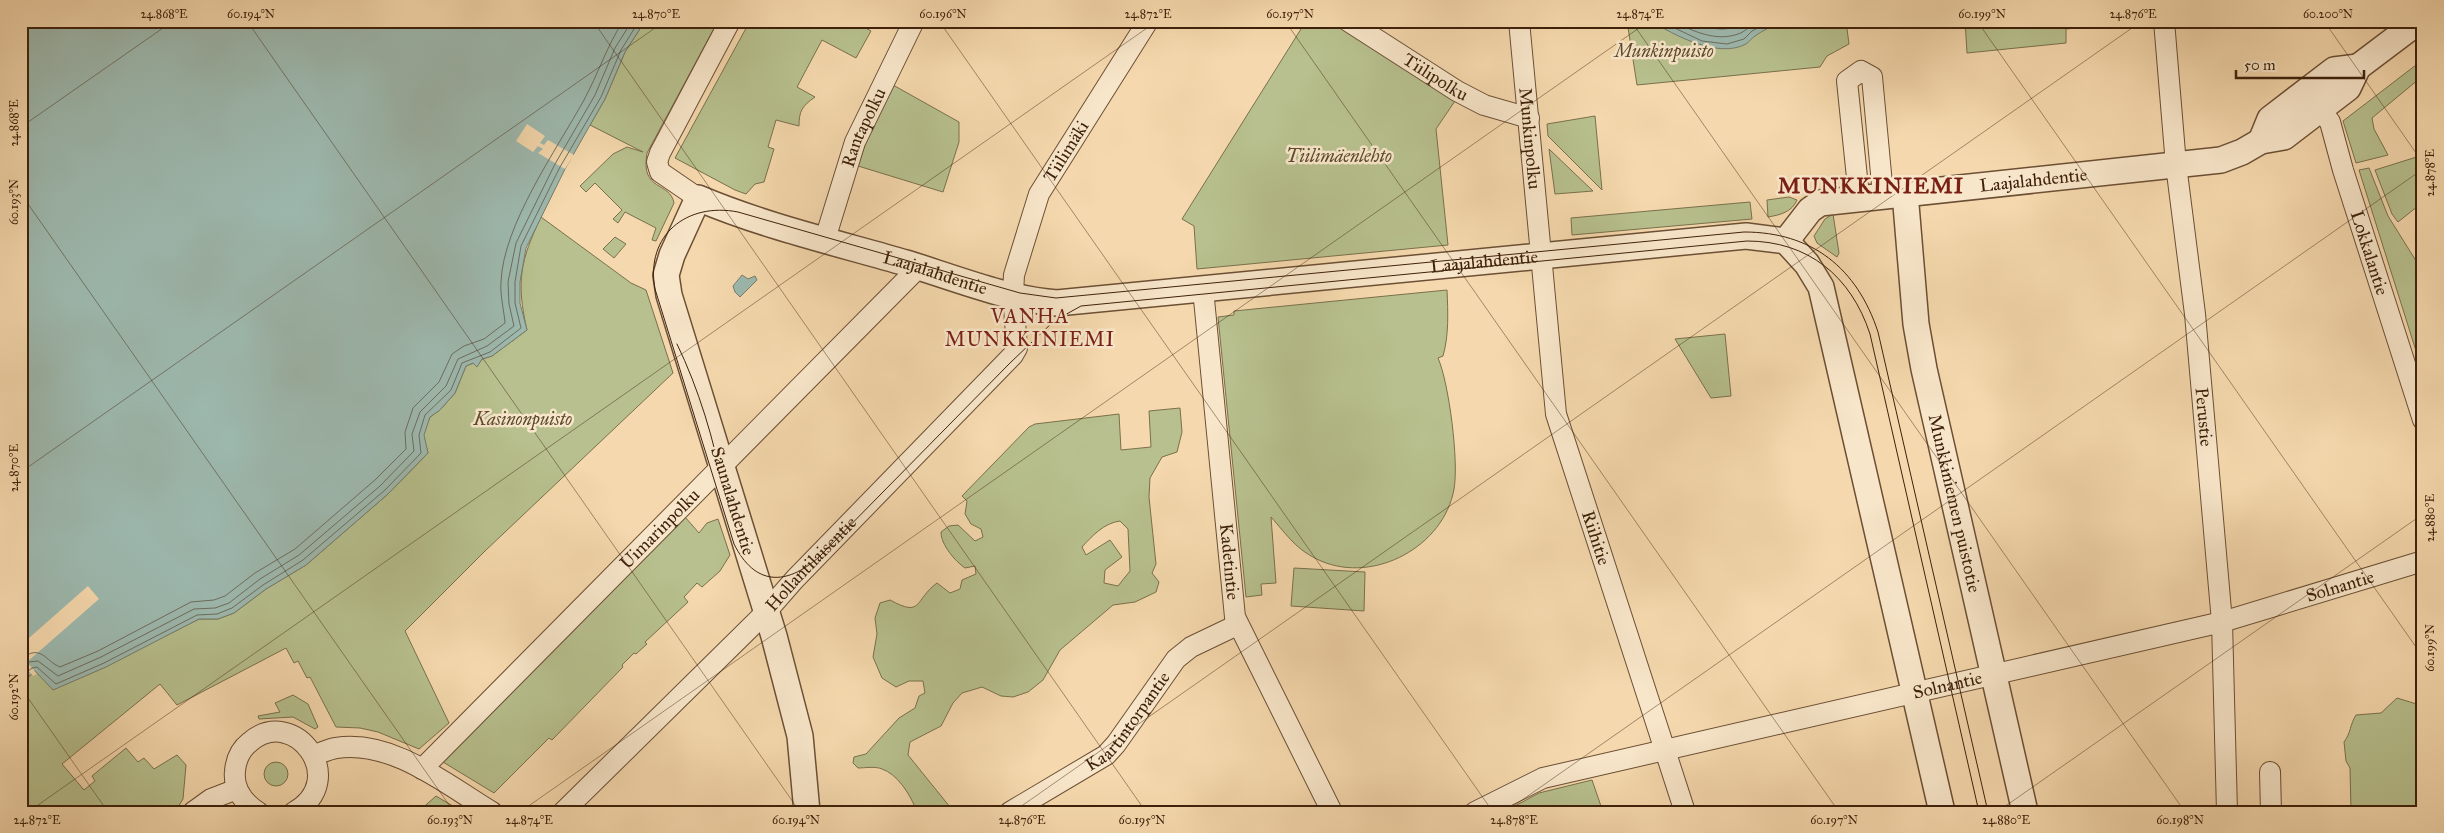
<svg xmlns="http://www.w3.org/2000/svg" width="2444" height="833" font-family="'IM FELL Great Primer',serif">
  <rect width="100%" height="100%" fill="#f5d8ad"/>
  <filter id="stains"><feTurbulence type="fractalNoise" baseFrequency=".004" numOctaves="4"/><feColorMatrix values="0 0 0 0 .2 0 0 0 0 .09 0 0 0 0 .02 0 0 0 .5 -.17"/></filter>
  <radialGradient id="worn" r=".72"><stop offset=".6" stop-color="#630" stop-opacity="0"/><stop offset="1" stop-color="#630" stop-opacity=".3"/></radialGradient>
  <g fill="#b7c08e" stroke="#7a704c" fill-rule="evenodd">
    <path d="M645,21H718L647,153C640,192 670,181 674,203L656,241L652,240L656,228L625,212L618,223L613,219L622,210L595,183L586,192L580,186L613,154L627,147L643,152L590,125L605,99L625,52Z"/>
    <path d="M750,21H853L871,31L856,58L822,40L797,87L815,97C802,106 799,111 799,126L776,120L768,147L774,149L764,182L755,184L746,194L735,190L675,158Z"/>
    <polygon points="1306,21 1333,21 1457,98 1436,129 1448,245 1197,269 1194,226 1182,219"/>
    <polygon points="1627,21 1846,21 1849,44 1827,56 1820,67 1637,85"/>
    <polygon points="1965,21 2086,21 2086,27 2066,29 2066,43 1967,53"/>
    <polygon points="2416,65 2423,74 2423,84 2419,79 2372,118 2374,129 2388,155 2356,163 2343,121"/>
    <polygon points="893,85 959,122 959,142 943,192 858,166 871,127"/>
    <polygon points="1595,116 1602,190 1548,136 1547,124"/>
    <polygon points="1549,149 1593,191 1555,194"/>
    <polygon points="2423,155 2423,202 2398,222 2392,214 2375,170"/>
    <polygon points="2369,168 2388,216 2423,272 2423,373 2359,170"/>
    <path d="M1789,197L1797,200C1792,212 1780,215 1768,217L1767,200Z"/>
    <polygon points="1750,202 1752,219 1572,235 1571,218"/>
    <polygon points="1833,214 1839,253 1837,257 1817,243 1814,236 1825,219"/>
    <path d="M541,217L631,283L646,290L673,373L485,551L405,631L449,723L419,749L378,732L360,728L336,727L310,677L307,678L298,661L294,663L286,648L177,705L160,684L62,764L84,790L95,781L92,776L126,748L138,762L144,758L154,769L177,755L186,765L183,799L175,812H21V693L24,690L21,684L35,671L167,635L199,619H218L234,613L266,589L306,565L388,494L428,453L423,435L430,417L440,410L455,393L466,366L474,363L477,366L482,359L492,356L527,330C516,282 520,261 541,217Z"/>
    <polygon points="615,237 626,244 614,258 603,249"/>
    <path d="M1447,290C1448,312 1449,335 1443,356L1438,358C1449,383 1459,462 1454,489C1444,546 1375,584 1321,561C1296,550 1288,536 1271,517L1276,583L1261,584L1262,595L1246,597L1218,317L1234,315V311Z"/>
    <polygon points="1725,334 1731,396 1711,398 1675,339"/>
    <path d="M1180,408L1182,432L1177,452L1162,457L1150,478L1149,497L1156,564L1152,573L1159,582L1156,592L1135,602L1113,605L1060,650L1043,680L1028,692L1013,697L1001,696L982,687L962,693L953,703L941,726L910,742L908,755L954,812H911L915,807C909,793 897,774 882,769C875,766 865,768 858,768L853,763L854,757L866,754L899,718L915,708L919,696L925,693L923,681H909L896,687L882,678L873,657L877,634L875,618L880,603L890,600C923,618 914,600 937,583L950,593L960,589L962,580L976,574L975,566L965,568C955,561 941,545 941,532L949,526L958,525L975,541L983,537L981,529L971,524L965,514L967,501L962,496L1029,427L1035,424L1119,414L1121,450L1151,447L1149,411ZM1120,521L1128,529L1130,571L1118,586L1104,583L1105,570L1122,557L1110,540L1086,555L1082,547C1092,536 1104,523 1120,521Z"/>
    <polygon points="685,517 699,533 707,523 718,519 730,555 720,571 702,587 697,583 684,597 688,602 645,642 647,644 636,654 634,653 622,665 623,667 552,740 549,738 494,793 443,762"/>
    <polygon points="1294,568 1365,572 1364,611 1291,606"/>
    <polygon points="293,695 308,704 318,727 315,729 293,717 259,719 258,716 280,712 275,703"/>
    <path d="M2397,698L2423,706V812H2351L2350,768L2346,761L2344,742C2351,733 2350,724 2356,715L2381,713Z"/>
    <circle cx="276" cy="774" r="12"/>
    <polygon points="1592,780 1603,812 1504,812 1539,793"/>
    <polygon points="436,796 463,812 418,812"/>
  </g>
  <g fill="#9db9af" stroke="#777c6d">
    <polygon points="21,21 645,21 625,52 605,99 565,169 526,248 520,282 520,303 527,330 492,356 482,359 477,367 473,363 466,366 455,393 440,410 430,417 424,435 428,453 388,494 306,565 266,589 234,613 218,619 199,619 106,667 53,690 35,671 21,684"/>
    <path d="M1651,21H1782C1773,26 1763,30 1755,36C1752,38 1749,42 1746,44C1718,59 1674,35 1651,21Z"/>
    <polygon points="742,275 748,279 755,276 757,280 740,297 735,292 733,286"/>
  </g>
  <g fill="#f5d8ad">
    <polygon points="527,124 545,136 540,143 544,145 548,140 574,155 565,169 538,153 543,149 538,146 533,152 516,141"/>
    <polygon points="88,586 99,599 27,662 37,674 33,676 24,666 21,667 21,645"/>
  </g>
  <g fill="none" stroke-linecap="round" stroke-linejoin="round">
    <g stroke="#6e6d5d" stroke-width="1">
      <polyline points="1660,21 1702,41 1727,44 1744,39 1752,31 1771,21"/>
      <path d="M1673,21C1692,31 1716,42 1738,34C1745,32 1751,25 1758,21"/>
      <path d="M1691,21C1708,28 1728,35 1743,21"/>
      <path d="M21,659C41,643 45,661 60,667L98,651L191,602L214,600L225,596L255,573L295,549L375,480L406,449L405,432L413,408L439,382L452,354L464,346L484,339L505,323C504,310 500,296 501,282C503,225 557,149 584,100C598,74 607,46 623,21"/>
      <polyline points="21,669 29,662 38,661 58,676 101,657 194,609 215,608 229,603 260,579 299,555 380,486 414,451 412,434 420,412 446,386 458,359 487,346 514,326 509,304 508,282 516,243 555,164 595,95 615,48 632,21"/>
      <polyline points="21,677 32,668 37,667 56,684 104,663 197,615 217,614 232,608 263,585 303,560 385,490 421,453 419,435 425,415 451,390 462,363 490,352 521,328 515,303 515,282 521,246 560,167 601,97 621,50 639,21"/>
    </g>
    <defs>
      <g id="minor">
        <path id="s1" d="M1348,21L1457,91L1484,105L1529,118"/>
        <path id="s2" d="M1519,21L1556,414L1685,812"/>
        <path id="s3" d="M2164,21L2176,165L2195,314L2222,622L2227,812"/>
        <path id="s4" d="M2312,99L2330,122L2343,170L2423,420"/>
        <polyline points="1859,197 1847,81 1861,71 1872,77 1883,195"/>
        <polyline points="698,198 660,172 657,162 660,153 730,21"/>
        <path id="s5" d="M825,239L855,142L914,21"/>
        <path id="s6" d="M1203,289L1235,617L1332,812"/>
        <path d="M314,755C321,753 329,749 336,748C392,739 447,785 492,812"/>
        <path id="s7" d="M422,769L919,267"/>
        <polyline points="2270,772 2271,812"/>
        <polyline points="193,812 211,799 237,789"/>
        <path d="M258,812C244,803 233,789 235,771C236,759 241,749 250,742C294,704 351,780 294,812"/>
        <path id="s8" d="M563,812L767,611L795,579L1013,355L1017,348L1013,294L1014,275L1039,194L1148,21"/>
        <path id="s9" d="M1010,812L1106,755L1116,744L1176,659L1191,647L1237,625"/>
        <path id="s10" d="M1475,812L1543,778L2222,622L2423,561"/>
      </g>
      <g id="tertiary">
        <polyline points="2261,141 2270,119 2334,70 2358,67"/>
        <path id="s11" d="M1905,193L1916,324L1924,369L2025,812"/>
        <path id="s12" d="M1786,241L1810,210L1820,203L2221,160L2242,152L2261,141L2284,137L2348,88L2358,67L2419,21"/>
        <polyline points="1786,241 1807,264 1821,287 1942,812"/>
        <path id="s13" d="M807,812L800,736L774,636L669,295L666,275L672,255L698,198C764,226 837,243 906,263C955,278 1006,299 1057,303L1746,236L1786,241"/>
      </g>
    </defs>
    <use href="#minor" stroke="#6c4f34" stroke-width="22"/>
    <use href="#tertiary" stroke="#6c4f34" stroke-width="28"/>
    <use href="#minor" stroke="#f8e6ca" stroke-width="20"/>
    <use href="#tertiary" stroke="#f8e6ca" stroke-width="25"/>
    <g stroke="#3e210b" stroke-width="1">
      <path d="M677,344C698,387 715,442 723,489"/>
      <path d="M1979,812L1870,334C1851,276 1808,241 1747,241L1081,306L1054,321L1010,363L819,557C786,586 755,586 734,544L655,289C645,235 687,202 738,212L1020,293L1056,298L1744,232C1812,232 1857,268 1878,332L1988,812"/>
    </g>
  </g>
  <path fill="none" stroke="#3e210b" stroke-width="1" stroke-opacity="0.45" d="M247,21L800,812M593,21L1146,812M939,21L1493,812M1285,21L1839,812M1631,21L2185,812M1977,21L2423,657M2324,21L2423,163M21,127L173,21M21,194L454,812M21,472L665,21M21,688L108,812M28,812L1157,21M520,812L1649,21M1013,812L2142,21M1505,812L2423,169M1997,812L2423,514"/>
  <g text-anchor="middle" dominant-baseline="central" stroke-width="5" stroke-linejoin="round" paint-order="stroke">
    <g font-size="18" font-style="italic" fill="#5c492c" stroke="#f8e6ca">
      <text x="1664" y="51">Munkinpuisto</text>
      <text x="1339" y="156">Tiilimäenlehto</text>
      <text x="523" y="419">Kasinonpuisto</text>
    </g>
    <g font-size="18" fill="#3e210b" stroke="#f8e6ca">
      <text stroke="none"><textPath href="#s1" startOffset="104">Tiilipolku</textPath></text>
      <text stroke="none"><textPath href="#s5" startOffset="118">Rantapolku</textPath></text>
      <text stroke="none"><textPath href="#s2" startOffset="118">Munkinpolku</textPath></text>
      <text stroke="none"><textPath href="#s8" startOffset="858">Tiilimäki</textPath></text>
      <text stroke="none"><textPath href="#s12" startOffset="266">Laajalahdentie</textPath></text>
      <text stroke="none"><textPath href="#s4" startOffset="166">Lokkalantie</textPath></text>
      <text stroke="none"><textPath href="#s13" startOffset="1444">Laajalahdentie</textPath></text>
      <text stroke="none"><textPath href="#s13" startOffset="889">Laajalahdentie</textPath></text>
      <text stroke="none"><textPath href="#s3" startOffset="398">Perustie</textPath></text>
      <text transform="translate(733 501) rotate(73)">Saunalahdentie</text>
      <text stroke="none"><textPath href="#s11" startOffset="315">Munkkiniemen puistotie</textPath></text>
      <text stroke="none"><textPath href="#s7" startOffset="338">Uimarinpolku</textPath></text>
      <text stroke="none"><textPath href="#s2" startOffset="525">Riihitie</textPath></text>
      <text stroke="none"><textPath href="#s6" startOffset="274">Kadetintie</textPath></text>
      <text stroke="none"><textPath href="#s8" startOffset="351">Hollantilaisentie</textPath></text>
      <text stroke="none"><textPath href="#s10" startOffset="896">Solnantie</textPath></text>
      <text stroke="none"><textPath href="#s10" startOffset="491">Solnantie</textPath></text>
      <text stroke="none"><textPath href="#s9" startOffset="151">Kaartintorpantie</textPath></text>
    </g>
    <g font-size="20" letter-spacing="1" fill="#7a1f14" stroke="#f8e6ca">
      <text x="1030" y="316">VANHA<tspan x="1030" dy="23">MUNKKINIEMI</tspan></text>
    </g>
    <g font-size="22" font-weight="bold" letter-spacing="1" fill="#7a1f14" stroke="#f8e6ca">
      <text x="1871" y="185">MUNKKINIEMI</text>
    </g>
  </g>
  <rect width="2444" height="833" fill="none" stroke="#f5d8ad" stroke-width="55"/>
  <path d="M2236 70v8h128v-8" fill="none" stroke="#3e210b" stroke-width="2.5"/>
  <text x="2244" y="70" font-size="15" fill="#3e210b" stroke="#f8e6ca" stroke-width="4" paint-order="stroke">50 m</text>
  <rect x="28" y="28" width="2388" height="778" fill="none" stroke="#3e210b" stroke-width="2"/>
  <g font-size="12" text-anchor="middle" fill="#3e210b">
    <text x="164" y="18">24.868°E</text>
    <text x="251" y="18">60.194°N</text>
    <text x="656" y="18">24.870°E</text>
    <text x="943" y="18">60.196°N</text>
    <text x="1148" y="18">24.872°E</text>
    <text x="1290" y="18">60.197°N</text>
    <text x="1640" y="18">24.874°E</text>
    <text x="1982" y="18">60.199°N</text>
    <text x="2133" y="18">24.876°E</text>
    <text x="2328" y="18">60.200°N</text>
    <text transform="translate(14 123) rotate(-90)" y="4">24.868°E</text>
    <text transform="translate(2430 173) rotate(-90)" y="4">24.878°E</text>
    <text transform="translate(14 202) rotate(-90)" y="4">60.193°N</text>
    <text transform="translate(14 468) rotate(-90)" y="4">24.870°E</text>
    <text transform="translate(2430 518) rotate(-90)" y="4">24.880°E</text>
    <text transform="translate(2430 648) rotate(-90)" y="4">60.199°N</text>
    <text transform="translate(14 697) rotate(-90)" y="4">60.192°N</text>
    <text x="37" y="824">24.872°E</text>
    <text x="450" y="824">60.193°N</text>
    <text x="529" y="824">24.874°E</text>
    <text x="796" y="824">60.194°N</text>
    <text x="1022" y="824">24.876°E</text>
    <text x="1142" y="824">60.195°N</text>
    <text x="1514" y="824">24.878°E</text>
    <text x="1834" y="824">60.197°N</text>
    <text x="2006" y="824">24.880°E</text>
    <text x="2180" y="824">60.198°N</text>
  </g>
  <rect width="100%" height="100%" filter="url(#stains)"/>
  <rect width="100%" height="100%" fill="url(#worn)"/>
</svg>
